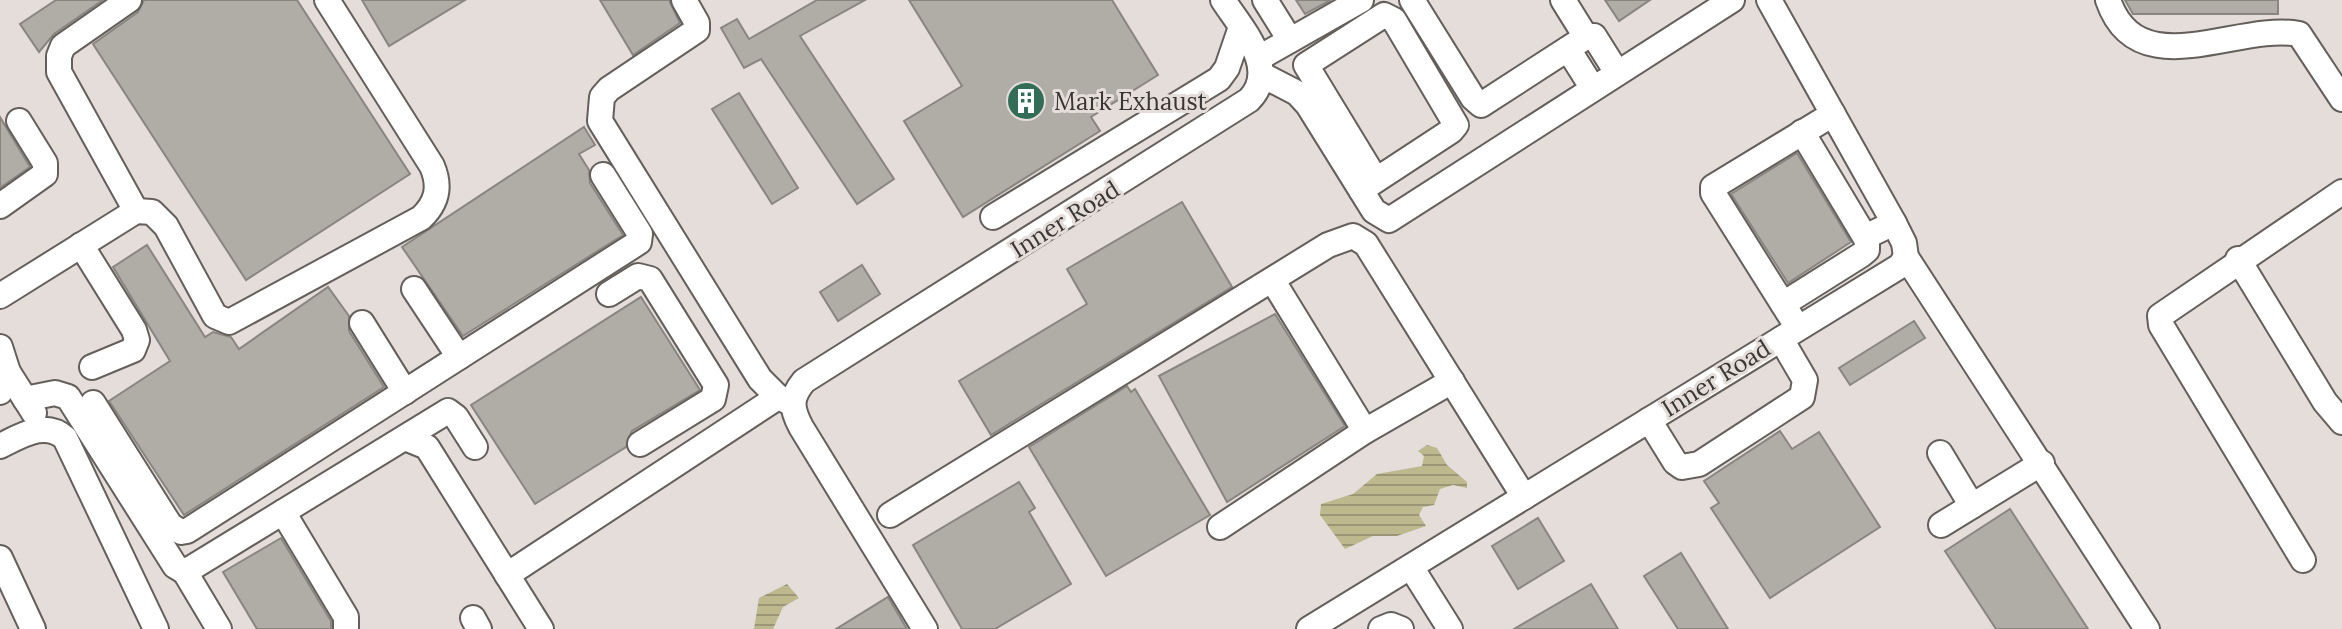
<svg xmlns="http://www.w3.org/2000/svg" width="2342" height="629" font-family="Lora,serif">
  <defs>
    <pattern id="water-rules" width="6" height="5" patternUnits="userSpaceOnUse" patternTransform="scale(2)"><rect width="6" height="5" fill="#bdb88e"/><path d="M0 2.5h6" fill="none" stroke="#9b9675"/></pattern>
  </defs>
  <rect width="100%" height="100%" fill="#e4ddd9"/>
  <g fill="url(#water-rules)">
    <polygon points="1427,445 1437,448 1447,465 1467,482 1467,488 1453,485 1440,489 1434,505 1423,507 1419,515 1426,526 1397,536 1373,536 1345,549 1320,515 1321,504 1353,494 1377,474 1422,466 1424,456 1418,451"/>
    <polygon points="787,584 799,598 783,607 773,629 754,629 759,598"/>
  </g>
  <g fill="#b0aca6" stroke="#898680" stroke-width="2">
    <polygon points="56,0 103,0 54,34 39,52 20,24"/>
    <polygon points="144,0 297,0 410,174 246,280 93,44 138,12"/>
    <polygon points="362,0 465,0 389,46"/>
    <polygon points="600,0 669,0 680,23 633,55"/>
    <polygon points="817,0 865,0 800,36 894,179 857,204 761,59 744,68 721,28 737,19 749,39"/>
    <polygon points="909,0 1112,0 1158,75 1091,117 1100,131 963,217 904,121 962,86"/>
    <polygon points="1296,0 1331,0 1305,14"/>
    <polygon points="1605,0 1650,0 1619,21"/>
    <polygon points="2125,0 2278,0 2278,14 2133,14"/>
    <polygon points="739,93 798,188 772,204 712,109"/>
    <polygon points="0,117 30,167 0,188"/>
    <polygon points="584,127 595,145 579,154 589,170 590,183 623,235 463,336 402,247"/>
    <polygon points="1797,153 1851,242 1788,283 1731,194"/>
    <polygon points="1182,202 1232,287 991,435 959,381 1087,304 1067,269"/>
    <polygon points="147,245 205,337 213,332 231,337 239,349 328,287 349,316 349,331 384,387 184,515 109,401 170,361 113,267"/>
    <polygon points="862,265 880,294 838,321 820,292"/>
    <polygon points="641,297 700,390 632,431 626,447 535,504 471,405"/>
    <polygon points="1275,314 1345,426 1227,502 1159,376"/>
    <polygon points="1914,321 1925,338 1850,385 1839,368"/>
    <polygon points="1127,386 1131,392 1135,389 1210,515 1106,576 1029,447"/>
    <polygon points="1780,431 1792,449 1819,432 1880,527 1770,598 1711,508 1719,503 1704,481"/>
    <polygon points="1019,482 1035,508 1029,512 1071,584 995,629 962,629 913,545"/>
    <polygon points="2010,509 2088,629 1996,629 1945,551"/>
    <polygon points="1538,518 1564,561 1518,589 1492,546"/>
    <polygon points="281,538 331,621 331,629 257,629 223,572"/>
    <polygon points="1681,553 1728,629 1678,629 1644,576"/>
    <polygon points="1591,584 1618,629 1514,629"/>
    <polygon points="888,597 907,629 836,629"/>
  </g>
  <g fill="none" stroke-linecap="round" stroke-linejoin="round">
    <defs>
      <g id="minor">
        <polyline points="129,0 63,46 59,56 59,72 136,211"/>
        <polyline points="684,0 697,23 697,30 609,89 602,97 600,121 760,379 778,397 791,403"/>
        <polyline points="1265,0 1290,40"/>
        <polyline points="1412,0 1473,98 1481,105 1586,37"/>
        <polyline points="1563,0 1586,37 1594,36 1616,71"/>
        <polyline points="1769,0 1894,223 1904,243 1906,257 2147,629"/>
        <path d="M2108,0C2138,87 2237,22 2299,34L2342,99"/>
        <polyline points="1568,49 1592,87"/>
        <polyline points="1259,58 1361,0"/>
        <polyline points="1262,75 1297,93 1308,105 1374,211 1389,220 1732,0"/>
        <polyline points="1802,132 1865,237 1894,223"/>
        <polyline points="1361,190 1451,131 1456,125 1394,20 1384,15 1306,65 1376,180"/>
        <polyline points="0,206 45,174 45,163 19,121"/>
        <polyline points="993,217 1219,79 1227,68 1241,27"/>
        <polyline points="81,245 134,330 137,340 133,350 92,367"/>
        <polyline points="2238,259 2325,402 2342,422"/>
        <polyline points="1273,281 1365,431"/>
        <polyline points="414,289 459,357"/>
        <polyline points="609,294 638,276 650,279 716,385 713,399 640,444"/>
        <path d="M0,296L136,211L152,212L166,226L215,316L229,322L421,218C437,203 441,187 432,166L327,0"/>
        <polyline points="1783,304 1861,255 1867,250 1867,238"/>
        <polyline points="362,323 405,392"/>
        <polyline points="1798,328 1713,193 1713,187 1833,114"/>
        <polyline points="0,347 8,372 0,392"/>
        <polyline points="8,372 34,413"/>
        <polyline points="25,399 55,393 68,397 175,566 185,572 448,411 456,417 475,447"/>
        <polyline points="93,403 170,525 181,532 187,531 639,242 640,234 603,175"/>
        <polyline points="1649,420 1675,462 1682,467 1699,464 1802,397 1805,380 1781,339"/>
        <polyline points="405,438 427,447 541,629"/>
        <path d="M0,446C21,436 45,420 65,438L156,629"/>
        <polyline points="1940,453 1972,506"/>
        <polyline points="283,512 346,617 346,629"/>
        <polyline points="890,515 1328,245 1353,236 1366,244 1524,497"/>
        <polyline points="1941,525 2042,463"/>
        <polyline points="1220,527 1365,431 1452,381"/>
        <polyline points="0,558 33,629"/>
        <polyline points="2303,560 2161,325 2160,316 2342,192"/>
        <polyline points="1411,567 1450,629"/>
        <polyline points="185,572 219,629"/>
        <polyline points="507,575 778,397"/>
        <polyline points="473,618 479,629"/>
        <path d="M925,629L801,427C791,408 790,398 804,381L1249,100C1280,69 1241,28 1223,0"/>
        <polyline points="1309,629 1900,266 1906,257"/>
        <polyline points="1381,629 1391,625 1401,629"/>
      </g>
    </defs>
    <use href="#minor" stroke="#655f5b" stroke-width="28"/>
    <use href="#minor" stroke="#fff" stroke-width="24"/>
  </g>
  <defs>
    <symbol id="building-disc" viewBox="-11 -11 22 22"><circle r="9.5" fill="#326d57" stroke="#e4ddd9"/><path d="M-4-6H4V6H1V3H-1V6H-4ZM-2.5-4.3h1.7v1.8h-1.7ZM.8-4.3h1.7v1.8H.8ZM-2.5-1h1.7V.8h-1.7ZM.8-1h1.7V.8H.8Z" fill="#fff"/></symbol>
  </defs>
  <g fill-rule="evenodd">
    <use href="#building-disc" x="1004" y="79" width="44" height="44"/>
  </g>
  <g text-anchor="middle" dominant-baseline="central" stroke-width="6" stroke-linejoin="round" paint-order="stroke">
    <g font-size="24" fill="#393735" stroke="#e4ddd9" text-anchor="start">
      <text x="1054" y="101">Mark Exhaust</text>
    </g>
    <g font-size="24" fill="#393735" stroke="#e4ddd9">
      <text transform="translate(1065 219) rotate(-32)">Inner Road</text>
      <text transform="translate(1716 378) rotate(-32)">Inner Road</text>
    </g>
  </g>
</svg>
